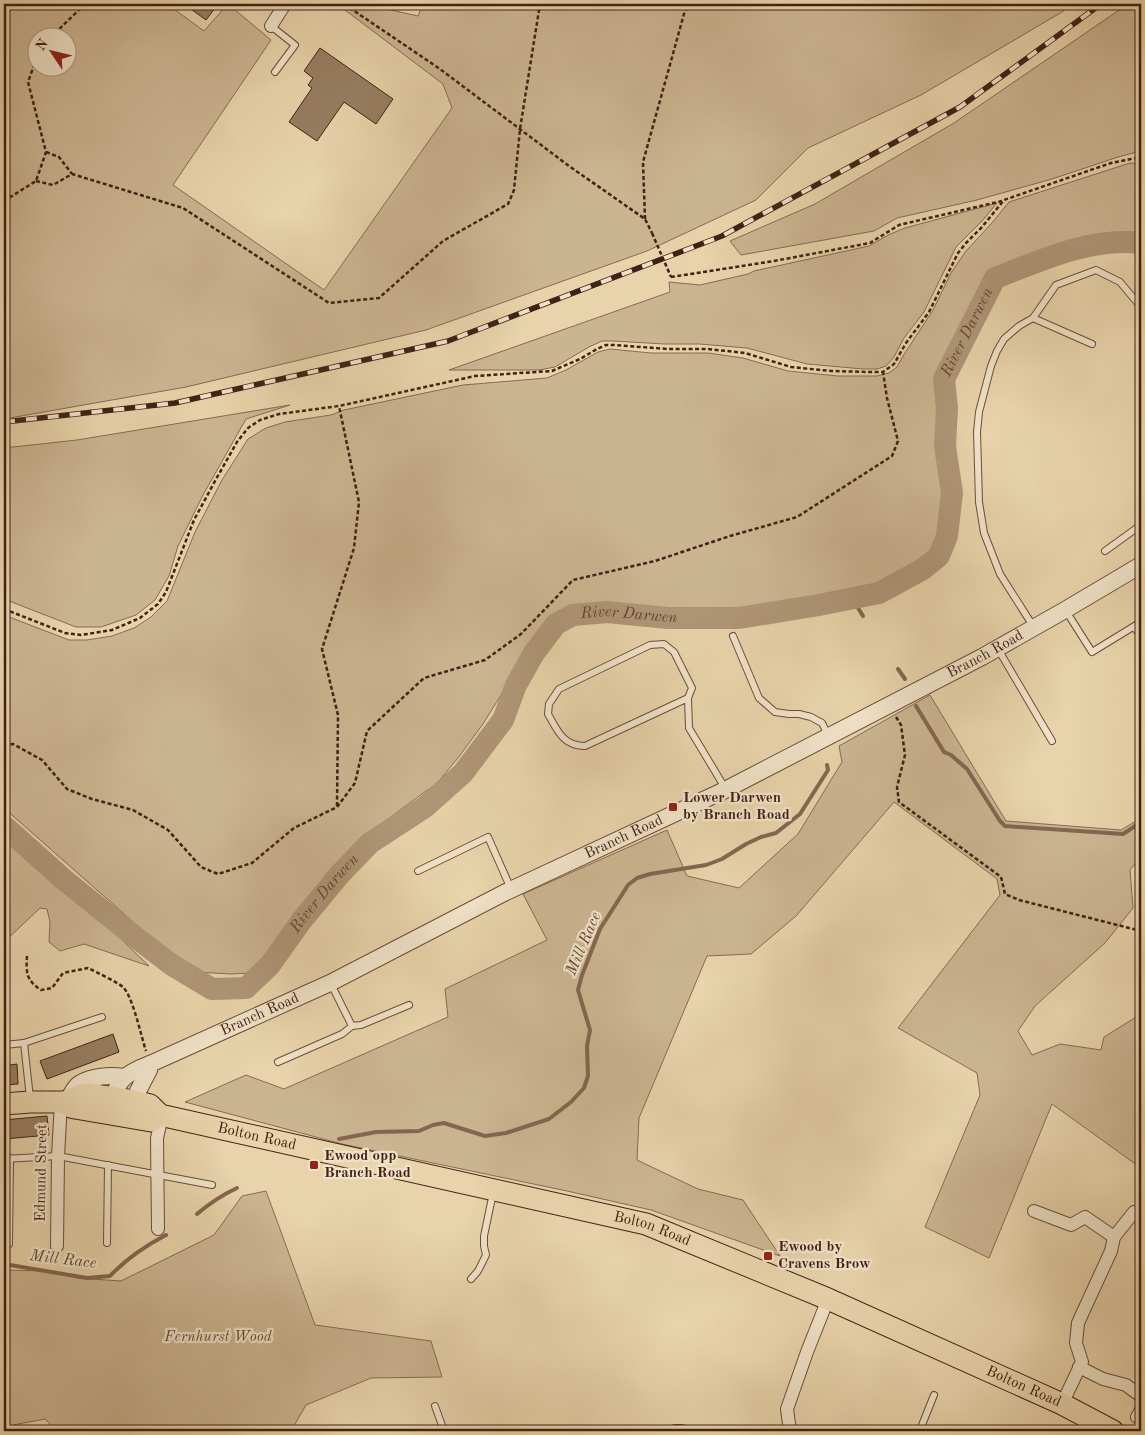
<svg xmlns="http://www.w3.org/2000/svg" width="1145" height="1435" font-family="'Old Standard TT',serif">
  <rect width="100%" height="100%" fill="#e8d3aa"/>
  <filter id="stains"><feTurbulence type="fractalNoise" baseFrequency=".004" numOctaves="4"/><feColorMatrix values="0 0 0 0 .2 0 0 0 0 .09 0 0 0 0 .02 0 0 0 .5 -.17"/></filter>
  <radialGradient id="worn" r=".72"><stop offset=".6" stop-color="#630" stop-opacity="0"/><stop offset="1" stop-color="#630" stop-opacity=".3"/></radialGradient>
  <g fill="#cbb591" stroke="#866b53" fill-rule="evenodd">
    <path d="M4,4H167L204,31L228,4L271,40L173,185L324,290L452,108L443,84L337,4H364L418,16L423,4H1073L1062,12L921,95L808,148L756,200L647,251L426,330L186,387L4,419ZM38,38H68V68H38Z"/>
    <polygon points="1128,4 1141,4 1141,151 1118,157 1052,179 977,200 897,218 874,231 741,255 730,241 815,204 954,123"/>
    <path d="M1130,163L1141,164V237C1088,234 1042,256 994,275L940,378L942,403V431L947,493L941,540L932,555L915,570L888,581L734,612L616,606L579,609L557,619L537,637L483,724L458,758L437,783L358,841L328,872L281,938L251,973L231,974L196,972L149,936L4,808V615L69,640H87L112,636L134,628L151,617L167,601L195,532L222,480L248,439L266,428L285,422L331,415L344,410L463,385L547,378L566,370L598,352L610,349L651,353H708L743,358L788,371L838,376H877L889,373L897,367L903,356L933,310L951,273L966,251L991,224L1009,202Z"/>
    <polygon points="997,203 983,220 956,247 924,312 904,338 894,357 886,366 877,369 863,369 807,364 747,348 699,344 664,344 613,341 602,341 589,347 555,367 539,370 449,370 670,292 669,282 700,285 748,274 754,271 869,246 888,235 905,228"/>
    <polygon points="290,405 246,419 203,495 178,546 169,576 155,600 136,615 101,627 76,627 4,599 4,448 77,440"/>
    <polygon points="930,695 1006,821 1121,830 1141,818 1141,857 1130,870 1133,908 1105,943 1035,1006 1018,1031 1032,1055 1060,1044 1101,1050 1104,1037 1141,1014 1141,1168 1052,1104 989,1258 925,1227 980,1095 977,1073 898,1028 1000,895 997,879 894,802 796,916 751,954 707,956 639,1118 637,1160 698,1189 743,1200 780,1256 651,1210 567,1191 342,1144 185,1102 246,1075 284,1089 448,1017 445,989 547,940 523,894 667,830 687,876 739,888 798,834 842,762 839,746"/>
    <polygon points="4,835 101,917 123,941 149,966 84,944 60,951 49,942 50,922 47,909 40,908 4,942"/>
    <polygon points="266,1191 315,1325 431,1341 442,1377 371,1378 306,1405 291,1431 57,1431 45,1419 13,1425 8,1431 4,1431 4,1270 48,1271 77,1278 121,1281 214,1235 242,1196"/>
  </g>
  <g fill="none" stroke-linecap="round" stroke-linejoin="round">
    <g stroke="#836750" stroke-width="4">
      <polyline points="852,598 863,616"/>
      <polyline points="898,669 905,679"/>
      <polyline points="916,706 944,752 951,755 967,769 1000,821 1005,826 1123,834 1141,822"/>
      <polyline points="339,1139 376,1132 419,1131 433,1125 444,1123 485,1136 506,1133 549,1119 571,1102 584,1088 588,1076 587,1046 590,1030 578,990 582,975 600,929 628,885 637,878 650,874 706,865 722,859 746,844 761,837 776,833 800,814 828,770 827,765"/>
      <path d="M197,1214C210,1203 222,1195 237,1188"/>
      <path d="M4,1264L87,1278L110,1276C126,1259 145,1246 166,1235"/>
    </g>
    <path stroke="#af9677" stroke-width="22" id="s1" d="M4,826L62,878L130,933L172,965L212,989L246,988L270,965L302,920L341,873L370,843L425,807L463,773L503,720L516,685L534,653L556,624L573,615L607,612L668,618H739L819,605L879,593L923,569L939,556L947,536L952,493L945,446L947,408L944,379L995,278C1042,260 1090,237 1141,243"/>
  </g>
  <g fill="#977e62" stroke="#402115">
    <polygon points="184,4 218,4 206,20"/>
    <polygon points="320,48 393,99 376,124 344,102 317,141 289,122 312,88 308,85 313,78 304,71"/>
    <polygon points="113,1034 119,1052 47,1079 40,1061"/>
    <polygon points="17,1064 18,1084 4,1085 4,1066"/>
    <polygon points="47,1116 49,1135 4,1139 4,1120"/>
  </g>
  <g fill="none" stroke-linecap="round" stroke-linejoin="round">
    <defs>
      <g id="service">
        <polyline points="271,26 295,45 275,72"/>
        <polyline points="1092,344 1033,318 1056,285 1096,270 1120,282 1141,307"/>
        <polyline points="1105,551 1141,525"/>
        <polyline points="1066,611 1092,652 1141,622"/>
        <polyline points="1033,626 1000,574 984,533 979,502 977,432 979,412 991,366 997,351 1004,339 1019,326 1033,318"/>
        <polyline points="1134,627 1141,636"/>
        <polyline points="733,636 759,698 775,712 789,714 799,714 811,717 822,723 828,735"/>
        <polyline points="998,649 1052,741"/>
        <path d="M688,698L585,746C563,746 557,730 548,714L549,704L559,689L650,645L664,644L674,652L692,688L688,698L689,728L725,788"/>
        <polyline points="418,871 488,837 511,889"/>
        <polyline points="352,1026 361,1025 409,1005"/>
        <polyline points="24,1043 30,1098"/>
        <polyline points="4,1045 24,1043 102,1017"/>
        <polyline points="278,1062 342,1034 352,1026 331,984"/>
        <polyline points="4,1159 58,1156 212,1185"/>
        <polyline points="107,1243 108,1165"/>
        <polyline points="9,1244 10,1158"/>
        <polyline points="471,1279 478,1271 486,1255 484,1246 484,1236 493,1193"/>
        <polyline points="435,1406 444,1431"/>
        <polyline points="922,1431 922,1425 934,1395"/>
      </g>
      <g id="minor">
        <polyline points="271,26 285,4"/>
        <polyline points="1034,1211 1071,1225 1085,1217 1114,1237"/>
        <polyline points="158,1229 157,1138 162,1116"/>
        <polyline points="57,1246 58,1156 61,1102"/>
        <polyline points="1079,1367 1103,1379 1126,1385 1141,1396"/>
        <polyline points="1062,1404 1082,1362 1076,1343 1078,1323 1111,1251 1114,1237 1134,1212"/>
        <polyline points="1137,1417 1141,1410"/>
        <polyline points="675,1431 682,1431"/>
        <polyline points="790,1431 787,1409 807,1352 828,1299"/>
      </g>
      <g id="tertiary">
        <path d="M67,1101C71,1096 74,1087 79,1084C92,1076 110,1075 124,1077"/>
        <path id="s2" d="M109,1109C117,1081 123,1074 150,1064L330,983L504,893L725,790L982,657L1065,610L1141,565"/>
        <polyline points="131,1110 138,1091 149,1070 150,1064"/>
      </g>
      <g id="trunk">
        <polyline points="65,1102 71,1107 75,1108 151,1121 160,1115"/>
        <path id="s3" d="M4,1104L30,1102H65L81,1095L88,1094L134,1101L150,1105L160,1115L646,1224L828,1299L1062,1404L1113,1431"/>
      </g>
    </defs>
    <use href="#service" stroke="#6a4e3a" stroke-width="8"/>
    <use href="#minor" stroke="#6a4e3a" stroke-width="14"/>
    <use href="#tertiary" stroke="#6a4e3a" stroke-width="18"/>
    <use href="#trunk" stroke="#402115" stroke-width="23"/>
    <g stroke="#402115" stroke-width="2.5" stroke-dasharray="4 2.5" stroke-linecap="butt">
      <polyline points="344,4 440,69 569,166 645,219 652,233"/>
      <polyline points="50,38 85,4"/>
      <polyline points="46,152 59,157 72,174"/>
      <polyline points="36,181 53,185 72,174 183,208 329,303 379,298 443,241 508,204 514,190 520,129 540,4"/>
      <polyline points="4,201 36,181 46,152 28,82 38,54"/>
      <polyline points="645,219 643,162 684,14 689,4"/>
      <polyline points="671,277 774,261 870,243 899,225 1002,201"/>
      <polyline points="4,609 65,633 81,635 112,630 140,618 158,604 166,592 194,520 215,481 237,442 248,428 260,420 279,414 339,406 475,376 552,371 580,359 597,349 606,345 615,345 668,349 708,349 745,353 791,367 831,371 870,372 883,372 894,364 906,343 929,312 958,253 966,243 982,227 1004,200 1111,163 1141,157"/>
      <polyline points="896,717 901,725 905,755 897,787 899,802 1001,877 1005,894 1019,900 1141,931"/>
      <polyline points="4,745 13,744 42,760 67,789 92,799 133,810 168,830 201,867 218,874 252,863 294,828 337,807 355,783 367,731 424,678 485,660 521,634 573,580 655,561 730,536 797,517 892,456 898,441 887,398 883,372"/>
      <polyline points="337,806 338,715 322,649 354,548 359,502 339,406"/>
      <path d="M27,956C26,973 26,980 41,990L52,988L63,973L88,968C96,972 117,982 123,987C133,997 141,1036 146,1051"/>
    </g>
    <use href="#service" stroke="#f0e2c8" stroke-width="6"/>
    <use href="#minor" stroke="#f0e2c8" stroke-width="12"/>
    <use href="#tertiary" stroke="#f0e2c8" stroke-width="16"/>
    <use href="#trunk" stroke="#e8d3aa" stroke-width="21"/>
    <defs>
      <polyline id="rail" points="4,422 175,403 448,341 722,236 960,107 1101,4"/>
    </defs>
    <use href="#rail" stroke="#402115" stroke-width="5.5"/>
    <use href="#rail" stroke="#f0e2c8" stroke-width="4" stroke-dasharray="11" stroke-linecap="butt"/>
    <polyline stroke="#402115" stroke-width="2.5" stroke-dasharray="4 2.5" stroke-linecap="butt" points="652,233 671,277"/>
  </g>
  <g fill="#8f2418" stroke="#f0e2c8" stroke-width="2">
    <rect x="668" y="802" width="10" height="10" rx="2.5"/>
    <rect x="309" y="1160" width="10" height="10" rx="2.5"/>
    <rect x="763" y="1251" width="10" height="10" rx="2.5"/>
  </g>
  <g text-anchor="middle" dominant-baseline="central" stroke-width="4.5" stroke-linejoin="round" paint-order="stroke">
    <g font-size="15" fill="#402115" stroke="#f0e2c8">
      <text stroke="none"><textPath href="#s2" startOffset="995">Branch Road</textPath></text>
      <text stroke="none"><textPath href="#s2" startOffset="590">Branch Road</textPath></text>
      <text stroke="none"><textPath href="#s2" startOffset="185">Branch Road</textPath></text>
      <text stroke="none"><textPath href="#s3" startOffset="262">Bolton Road</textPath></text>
      <text transform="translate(42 1173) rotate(-89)">Edmund Street</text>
      <text stroke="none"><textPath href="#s3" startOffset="668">Bolton Road</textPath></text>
      <text stroke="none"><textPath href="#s3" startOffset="1072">Bolton Road</textPath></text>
    </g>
    <g font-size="15" font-weight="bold" fill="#402115" stroke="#f0e2c8" text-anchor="start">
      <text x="683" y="798">Lower Darwen<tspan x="683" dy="17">by Branch Road</tspan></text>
      <text x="324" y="1156">Ewood opp<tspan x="324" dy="17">Branch Road</tspan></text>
      <text x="778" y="1247">Ewood by<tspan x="778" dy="17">Cravens Brow</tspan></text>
    </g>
    <g font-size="15" font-style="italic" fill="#634634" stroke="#f0e2c8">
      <text x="218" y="1337">Fernhurst Wood</text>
    </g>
    <g font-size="16" font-style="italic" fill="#614432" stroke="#f0e2c8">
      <text stroke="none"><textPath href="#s1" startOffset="1414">River Darwen</textPath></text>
      <text stroke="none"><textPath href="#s1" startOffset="859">River Darwen</textPath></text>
      <text stroke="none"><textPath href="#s1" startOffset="422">River Darwen</textPath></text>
      <text transform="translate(584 944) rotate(-67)">Mill Race</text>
      <text transform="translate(63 1260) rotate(7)">Mill Race</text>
    </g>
  </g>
  <rect width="1145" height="1435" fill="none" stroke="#e8d3aa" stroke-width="20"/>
  <rect x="5" y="5" width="1135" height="1425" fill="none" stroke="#402115" stroke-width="2.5"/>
  <rect x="10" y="10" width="1125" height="1415" fill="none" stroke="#402115"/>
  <g transform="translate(52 52) rotate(305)"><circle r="24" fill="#f0e2c8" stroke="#aa9580"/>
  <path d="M0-4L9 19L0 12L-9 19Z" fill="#8f2418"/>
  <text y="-8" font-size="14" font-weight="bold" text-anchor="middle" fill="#402115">N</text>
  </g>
  <rect width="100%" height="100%" filter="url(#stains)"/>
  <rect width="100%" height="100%" fill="url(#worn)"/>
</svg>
